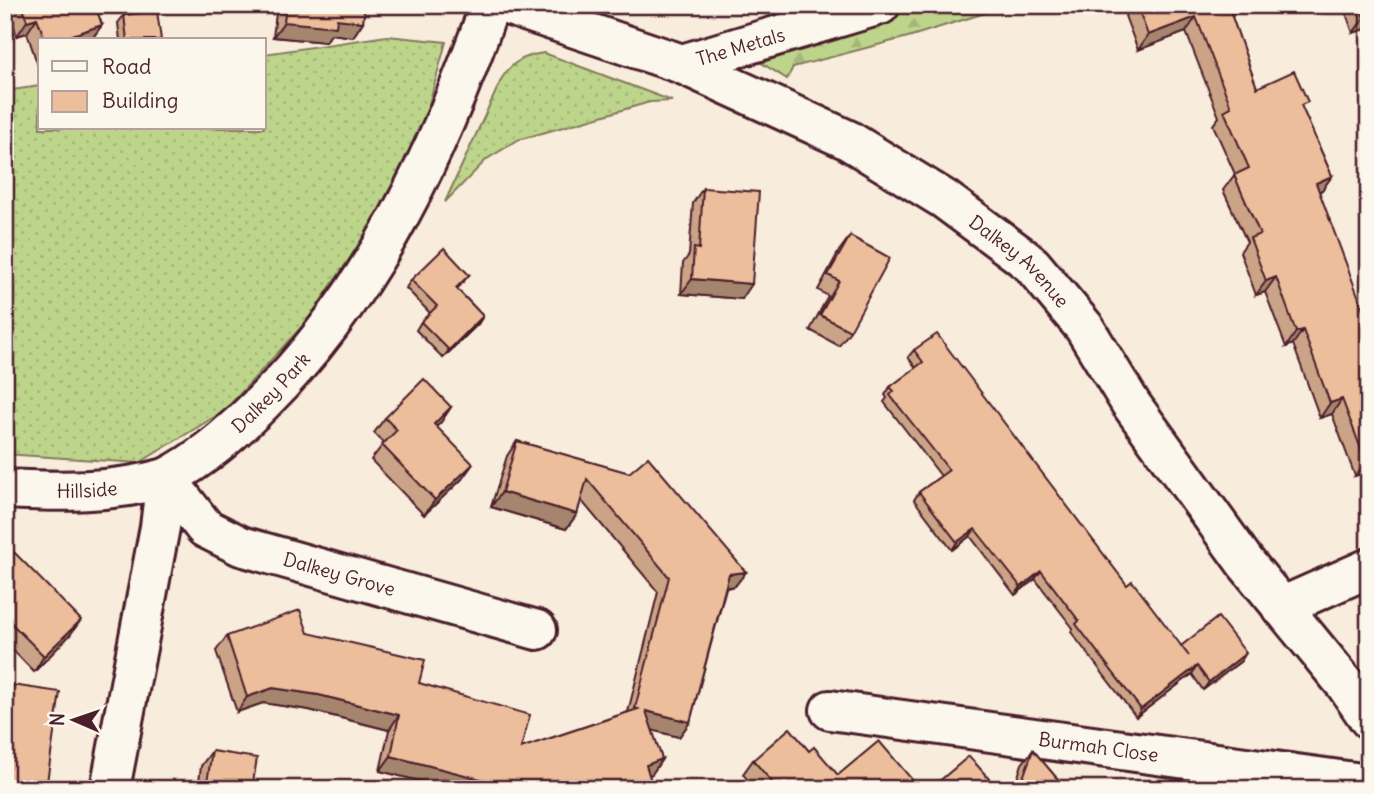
<svg xmlns="http://www.w3.org/2000/svg" width="1374" height="794" font-family="Delius,sans-serif">
  <defs>
    <pattern id="grass-dots" width="8" height="8" patternUnits="userSpaceOnUse" patternTransform="scale(1.75)"><rect width="8" height="8" fill="#bdd58b"/><path d="M2 2h.1M6 6h.1" fill="none" stroke="#a4b678" stroke-width="1.8" stroke-linecap="round"/></pattern>
    <pattern id="forest-firs" width="22" height="20" patternUnits="userSpaceOnUse" patternTransform="scale(1.75)"><rect width="22" height="20" fill="#bdd58b"/><path d="M5 1l3.5 6h-7zM16 11l3.5 6h-7z" fill="#a4b678"/></pattern>
  </defs>
  <rect width="100%" height="100%" fill="#f8ecdc"/>
  <filter id="ink" filterUnits="userSpaceOnUse"><feTurbulence type="fractalNoise" baseFrequency=".0143" numOctaves="2"/><feDisplacementMap in="SourceGraphic" scale="14" xChannelSelector="R" yChannelSelector="G"/><feConvolveMatrix kernelMatrix="1 2 1 2 8 2 1 2 1" color-interpolation-filters="sRGB"/></filter>
  <g filter="url(#ink)">
    <g fill="url(#grass-dots)" stroke="#847a5b" stroke-width="2">
      <polygon points="387,36 446,42 423,126 369,230 307,321 224,411 139,463 5,454 5,91 40,86 40,128 264,128 264,54"/>
      <path d="M544,53L672,101L650,102L518,140L487,159L445,202L502,78C513,61 524,56 544,53Z"/>
    </g>
    <polygon fill="url(#forest-firs)" stroke="#847a5b" stroke-width="2" points="919,5 994,5 1001,8 908,37 793,67 787,79 760,62 765,46"/>
    <g fill="none" stroke-linecap="round" stroke-linejoin="round">
      <defs>
        <g id="minor">
          <path id="s1" d="M507,5L682,64L848,140L944,199L1017,253L1032,265L1084,327L1131,404L1245,562L1346,685L1369,719"/>
          <path id="s2" d="M682,64L880,5"/>
          <path id="s3" d="M5,489C61,492 112,493 166,478L205,528L241,546L537,630"/>
          <polyline points="1281,607 1369,568"/>
          <path id="s4" d="M830,710L1369,784"/>
          <path id="s5" d="M110,789L160,527L166,478C202,460 234,431 262,403C373,293 439,151 490,5"/>
        </g>
      </defs>
      <use href="#minor" stroke="#4a1f2b" stroke-width="44"/>
      <use href="#minor" stroke="#fbf7ec" stroke-width="38"/>
    </g>
    <g fill="#cba386" stroke="#4a1f2b" stroke-width="2">
      <polygon points="7,5 95,5 102,25 91,40 40,40 40,72 27,33 17,36"/>
      <polygon points="277,5 365,5 363,22 353,37 331,34 326,42 273,37"/>
      <polygon points="1133,5 1237,5 1238,8 1232,17 1257,88 1303,110 1332,176 1322,190 1319,192 1369,471 1355,476 1332,414 1320,418 1293,344 1286,347 1265,292 1256,295 1240,252 1247,242 1223,190 1235,174 1213,125 1219,117 1186,32 1138,50 1125,16"/>
      <polygon points="1343,5 1369,5 1369,28 1353,33"/>
      <polygon points="124,15 161,40 120,40 118,23"/>
      <polygon points="703,188 742,299 681,294 683,263 689,255 693,203"/>
      <polygon points="850,236 850,331 839,346 810,330 828,296 818,290 839,251"/>
      <polygon points="469,275 457,289 483,316 478,324 443,358 416,330 421,322 430,313 406,288 411,280"/>
      <polygon points="914,350 1181,646 1241,661 1203,690 1192,674 1136,717 1071,632 1073,628 1035,579 1015,595 970,536 952,550 914,500 919,492 941,476 884,402 887,398 885,395 890,387 916,368 908,357"/>
      <polygon points="451,407 441,422 436,427 462,479 424,515 371,460 384,443 374,433 385,418"/>
      <polygon points="517,441 629,473 746,572 735,586 726,588 690,722 679,737 652,730 662,759 652,774 649,775 646,789 451,789 380,771 389,730 309,710 263,703 237,712 216,651 227,636 308,633 419,683 521,748 628,712 658,592 581,500 577,514 566,529 491,507 507,456"/>
      <polygon points="5,543 70,635 34,672 5,642"/>
      <polygon points="12,685 5,789 5,694"/>
      <polygon points="1033,750 1066,789 1014,789 1022,764"/>
      <polygon points="212,751 252,789 198,789 201,766"/>
      <polygon points="809,751 838,775 920,789 755,789 743,774 753,760"/>
    </g>
    <g fill="#a5856d" stroke="#4a1f2b" stroke-width="2">
      <polygon points="1238,8 1228,23 1230,11"/>
      <polygon points="1369,16 1369,28 1353,33 1364,18"/>
      <polygon points="1196,17 1186,32 1138,50 1148,35"/>
      <polygon points="37,18 27,33 17,36 27,21"/>
      <polygon points="337,19 363,22 353,37 331,34 326,42 273,37 284,22"/>
      <polygon points="102,25 91,40 69,40 72,35"/>
      <polygon points="1332,176 1322,190 1305,198 1316,183"/>
      <polygon points="1276,277 1265,292 1256,295 1266,281"/>
      <polygon points="692,279 752,284 742,299 681,294"/>
      <polygon points="483,316 478,324 443,358 449,350"/>
      <polygon points="1303,330 1293,344 1286,347 1296,332"/>
      <polygon points="1342,399 1332,414 1320,418 1330,403"/>
      <polygon points="451,407 441,422 423,439 434,424"/>
      <polygon points="1369,460 1369,471 1355,476 1366,462"/>
      <polygon points="473,464 462,479 424,515 435,500"/>
      <polygon points="502,492 577,514 566,529 491,507"/>
      <polygon points="975,529 970,536 952,550 957,542"/>
      <polygon points="1041,571 1035,579 1015,595 1021,587"/>
      <polygon points="746,572 735,586 719,589 729,574"/>
      <polygon points="81,620 70,635 34,672 44,656"/>
      <polygon points="1246,653 1241,661 1203,690 1209,682"/>
      <polygon points="1197,666 1192,674 1136,717 1141,709"/>
      <polygon points="273,688 319,695 399,715 389,730 309,710 263,703 237,712 247,697"/>
      <polygon points="646,711 690,722 679,737 635,726"/>
      <polygon points="391,756 520,789 451,789 380,771"/>
      <polygon points="662,759 652,774 635,780 646,765"/>
      <polygon points="651,781 646,789 630,789"/>
    </g>
    <g fill="#ecbe9c" stroke="#4a1f2b" stroke-width="2">
      <polygon points="22,5 95,5 102,25 72,35 74,40 45,40 37,18 27,21"/>
      <polygon points="286,5 365,5 363,22 337,19 336,27 284,22"/>
      <polygon points="1137,5 1237,5 1238,8 1230,11 1257,88 1294,71 1308,102 1301,105 1332,176 1316,183 1366,317 1369,317 1369,460 1366,462 1342,399 1330,403 1303,330 1296,332 1276,277 1266,281 1250,238 1260,234 1234,175 1249,168 1224,111 1231,107 1196,17 1148,35"/>
      <polygon points="1359,5 1369,5 1369,16 1364,18"/>
      <polygon points="157,11 161,40 127,40 124,15"/>
      <polygon points="703,188 759,192 752,284 692,279 694,248 699,249"/>
      <polygon points="850,236 890,258 850,331 820,315 839,281 828,275"/>
      <polygon points="444,248 469,275 456,288 483,316 449,350 421,322 437,306 411,280"/>
      <polygon points="937,334 1127,585 1132,581 1189,656 1181,646 1218,617 1246,653 1209,682 1197,666 1141,709 1076,624 1079,621 1041,571 1021,587 975,529 957,542 919,492 949,470 890,395 894,391 890,387 923,362 914,350"/>
      <polygon points="424,379 451,407 434,424 473,464 435,500 382,445 397,430 385,418"/>
      <polygon points="517,441 629,473 648,457 746,572 729,574 690,722 646,711 662,759 646,765 651,781 630,789 520,789 391,756 399,715 319,695 273,688 247,697 227,636 300,610 308,633 425,660 419,683 530,715 521,748 638,709 635,708 669,577 587,479 577,514 502,492"/>
      <polygon points="5,543 81,620 44,656 5,617"/>
      <polygon points="12,685 60,692 46,789 5,789 5,730"/>
      <polygon points="790,728 809,751 814,747 838,775 879,741 920,789 778,789 753,760"/>
      <polygon points="1033,750 1066,789 1019,789"/>
      <polygon points="212,751 257,758 252,789 206,789"/>
      <polygon points="969,756 998,789 930,789"/>
    </g>
  </g>
  <g text-anchor="middle" dominant-baseline="central" stroke-width="7" stroke-linejoin="round" paint-order="stroke">
    <g font-size="19" fill="#4a1f2b" stroke="#fbf7ec">
      <text stroke="none"><textPath href="#s2" startOffset="61">The Metals</textPath></text>
      <text stroke="none"><textPath href="#s1" startOffset="578">Dalkey Avenue</textPath></text>
      <text stroke="none"><textPath href="#s5" startOffset="452">Dalkey Park</textPath></text>
      <text stroke="none"><textPath href="#s3" startOffset="82">Hillside</textPath></text>
      <text stroke="none"><textPath href="#s3" startOffset="368">Dalkey Grove</textPath></text>
      <text stroke="none"><textPath href="#s4" startOffset="271">Burmah Close</textPath></text>
    </g>
  </g>
  <rect width="1374" height="794" fill="none" stroke="#fbf7ec" stroke-width="28"/>
  <rect x="14" y="14" width="1346" height="766" fill="none" stroke="#4a1f2b" stroke-width="2.5" filter="url(#ink)"/>
  <rect x="38" y="38" width="228" height="91" fill="#fbf7ec" stroke="#b4a19f" stroke-width="2"/>
  <rect x="52" y="61" width="35" height="10" fill="#fbf7ec" stroke="#b4a19f" stroke-width="2"/>
  <text x="102" y="74" font-size="21" fill="#4a1f2b">Road</text>
  <rect x="52" y="91" width="35" height="21" fill="#ecbe9c" stroke="#b4a19f" stroke-width="2"/>
  <text x="102" y="108" font-size="21" fill="#4a1f2b">Building</text>
  <g transform="translate(74 720) rotate(272)" stroke="#fbf7ec" stroke-width="5" paint-order="stroke">
  <path d="M0-5L12 26L0 18L-12 26Z" fill="#4a1f2b"/>
  <text y="-10" font-size="19" font-weight="bold" text-anchor="middle" fill="#4a1f2b">N</text>
  </g>
</svg>
